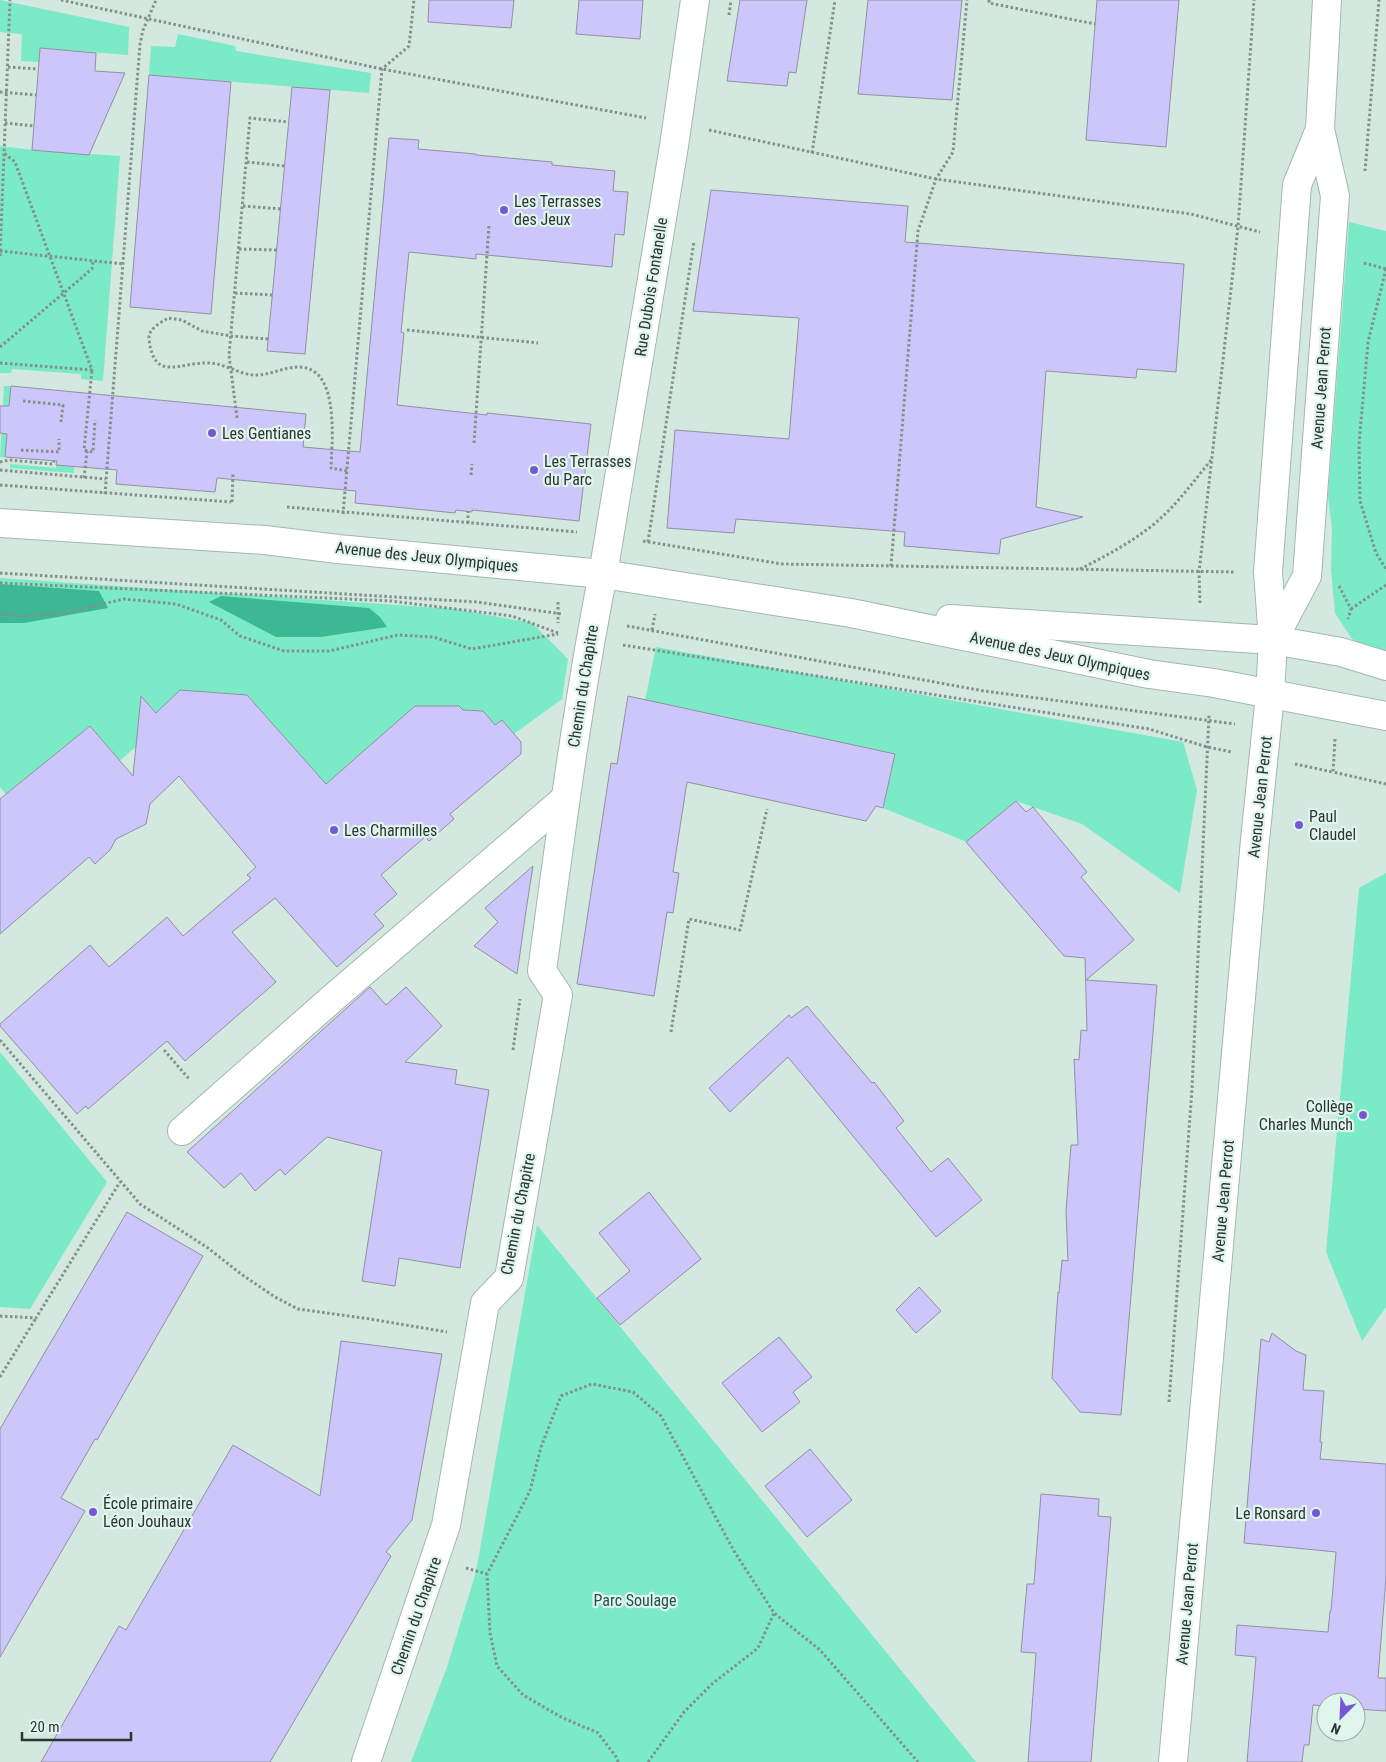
<svg xmlns="http://www.w3.org/2000/svg" width="1386" height="1762" font-family="'Roboto Condensed',sans-serif">
  <rect width="100%" height="100%" fill="#d3e8df"/>
  <g fill="#7beac6">
    <polygon points="0,0 129,27 128,55 40,48 39,62 21,61 22,34 0,32"/>
    <polygon points="178,34 235,46 236,51 371,73 369,93 149,75 151,46 175,47"/>
    <polygon points="0,146 33,150 120,156 103,381 81,379 81,374 12,369 11,373 0,373"/>
    <polygon points="1349,222 1386,231 1386,656 1352,639 1335,613 1331,569 1332,528 1328,496"/>
    <polygon points="4,386 11,386 5,457 0,457"/>
    <polygon points="10,464 56,468 56,465 74,467 74,473 10,468"/>
    <polygon points="0,578 455,609 532,623 568,659 562,699 514,734 502,720 495,725 483,711 457,710 454,706 424,706 419,709 415,706 326,784 246,694 241,697 237,694 208,692 203,696 196,696 192,691 180,690 156,713 151,707 139,718 146,738 117,763 112,751 90,726 6,794 0,787"/>
    <polygon points="656,647 1183,742 1197,790 1180,893 1082,824 1016,801 967,842 883,808 894,754 645,700"/>
    <polygon points="1386,873 1386,1307 1362,1341 1326,1252 1359,888"/>
    <polygon points="0,1052 107,1182 30,1309 0,1307"/>
    <polygon points="537,1225 976,1762 411,1762 447,1667 476,1572"/>
  </g>
  <g fill="#3db894">
    <polygon points="0,584 99,591 108,608 24,623 0,623"/>
    <polygon points="221,596 369,608 380,617 387,627 321,637 276,637 209,602"/>
  </g>
  <g fill="#ccc6fa" stroke="#9290a1">
    <polygon points="429,0 514,0 511,28 428,22"/>
    <polygon points="579,0 643,0 640,39 576,34"/>
    <polygon points="740,0 807,0 796,73 789,72 787,86 727,81"/>
    <polygon points="868,0 962,0 952,100 858,94"/>
    <polygon points="1097,0 1179,0 1166,147 1086,140"/>
    <polygon points="40,48 96,53 95,71 125,73 89,155 32,150"/>
    <polygon points="149,75 231,82 211,314 130,307"/>
    <polygon points="292,87 330,90 305,354 267,351"/>
    <polygon points="389,138 419,140 418,149 476,154 476,155 552,162 552,165 615,171 613,191 628,192 624,235 615,234 612,267 476,254 476,259 409,252 401,332 404,333 397,405 487,415 487,413 591,424 579,521 472,510 472,512 456,510 455,513 355,503 356,491 217,478 215,492 116,484 117,470 56,465 57,461 5,457 7,434 0,433 0,406 9,406 11,386 306,414 303,447 360,452"/>
    <polygon points="711,190 908,206 905,242 1184,264 1176,372 1137,369 1136,378 1046,371 1036,507 1083,517 1001,539 999,554 904,546 905,532 736,519 734,533 667,528 675,430 789,439 799,318 693,311"/>
    <polygon points="180,690 247,695 326,784 415,706 459,706 463,710 483,711 495,725 502,720 521,742 521,754 450,814 454,819 429,841 425,837 381,875 397,894 374,914 384,926 337,967 275,898 232,932 276,982 185,1061 167,1041 88,1109 86,1106 77,1114 0,1026 0,1024 90,945 109,967 167,917 183,936 251,878 247,875 256,867 179,776 150,804 146,824 116,839 110,850 95,864 89,857 0,934 0,799 90,726 133,776 141,696 156,713"/>
    <polygon points="628,696 895,754 883,808 876,806 866,821 687,782 673,872 679,873 673,913 667,912 654,996 577,984 611,763 617,764"/>
    <polygon points="1016,801 1026,812 1033,807 1087,872 1081,877 1134,940 1086,980 1157,985 1121,1415 1080,1412 1052,1378 1058,1292 1059,1293 1062,1260 1068,1261 1066,1211 1071,1145 1078,1145 1074,1059 1079,1060 1081,1030 1087,1031 1085,958 1064,956 966,842"/>
    <polygon points="533,866 527,904 517,974 474,946 498,922 485,908"/>
    <polygon points="370,987 386,1005 406,987 442,1026 405,1062 457,1070 455,1084 489,1090 460,1268 399,1258 395,1286 362,1281 382,1151 327,1137 285,1175 280,1169 255,1191 241,1173 224,1188 187,1152"/>
    <polygon points="807,1006 872,1083 874,1082 904,1121 896,1128 931,1172 948,1158 982,1200 936,1237 788,1057 730,1112 709,1088 789,1015 791,1018"/>
    <polygon points="649,1192 701,1259 620,1325 597,1298 630,1271 599,1233"/>
    <polygon points="127,1212 203,1256 97,1440 95,1439 61,1498 85,1511 0,1657 0,1429"/>
    <polygon points="919,1287 941,1311 916,1333 896,1310"/>
    <polygon points="1272,1333 1296,1351 1306,1355 1303,1390 1324,1391 1320,1442 1322,1442 1320,1459 1386,1464 1386,1578 1378,1678 1386,1678 1386,1711 1356,1709 1356,1702 1326,1702 1326,1706 1313,1705 1309,1745 1304,1745 1302,1762 1247,1762 1256,1657 1235,1655 1237,1625 1328,1632 1330,1611 1331,1611 1336,1552 1244,1543 1261,1339 1269,1342"/>
    <polygon points="779,1337 812,1377 793,1392 800,1402 762,1432 722,1383"/>
    <polygon points="341,1341 442,1354 412,1520 386,1552 391,1556 270,1762 41,1762 119,1626 126,1630 233,1445 320,1496"/>
    <polygon points="810,1449 852,1500 807,1537 765,1486"/>
    <polygon points="1041,1494 1099,1499 1098,1516 1111,1517 1091,1762 1028,1762 1036,1653 1021,1652 1027,1584 1034,1584"/>
  </g>
  <g fill="none" stroke-linecap="round" stroke-linejoin="round">
    <defs>
      <g id="minor">
        <polyline points="182,1131 334,997 565,799"/>
        <path d="M366,1762L446,1525L485,1303L509,1278L558,995L542,971C560,839 577,706 603,574L674,146L695,0"/>
      </g>
      <g id="major">
        <polyline points="0,523 265,540 338,549 603,574 851,613 1149,674 1214,683 1386,716"/>
        <polyline points="950,619 1273,640 1341,652 1386,666"/>
        <polyline points="1273,640 1307,576 1335,196 1320,129 1327,0"/>
        <polyline points="1173,1762 1255,840 1270,695 1273,640 1268,572 1297,185 1320,129"/>
      </g>
    </defs>
    <use href="#minor" stroke="#a3b7af" stroke-width="30"/>
    <use href="#major" stroke="#a3b7af" stroke-width="30"/>
    <g stroke="#82918b" stroke-width="3" stroke-dasharray="2.5 2.5" stroke-linecap="butt">
      <polyline points="61,0 382,69 646,118"/>
      <polyline points="989,0 989,3 1095,24"/>
      <polyline points="729,15 731,0"/>
      <polyline points="8,67 38,69"/>
      <polyline points="0,92 36,95"/>
      <polyline points="5,123 34,126"/>
      <polyline points="709,130 936,179 1191,214 1260,232"/>
      <polyline points="812,153 835,0"/>
      <polyline points="247,162 285,166"/>
      <polyline points="1365,171 1379,0"/>
      <polyline points="243,206 281,209"/>
      <polyline points="239,249 277,250"/>
      <polyline points="0,251 124,264"/>
      <polyline points="0,256 10,0"/>
      <polyline points="1364,263 1386,269"/>
      <polyline points="1386,269 1368,342 1359,444 1360,501 1376,553 1386,569"/>
      <polyline points="235,293 272,295"/>
      <polyline points="407,330 538,343"/>
      <path d="M268,339L231,336L202,331L182,320L168,318C160,323 148,329 149,339C154,384 181,361 210,363C225,364 239,374 254,375C275,376 297,358 316,373C337,390 332,444 331,468L347,471"/>
      <polyline points="0,347 92,269 93,261"/>
      <polyline points="0,363 92,370 15,162 4,153"/>
      <polyline points="23,401 63,405 61,422"/>
      <polyline points="237,418 229,355 250,118 288,122"/>
      <polyline points="474,443 489,225"/>
      <polyline points="21,450 59,452 59,439"/>
      <polyline points="87,451 84,450 92,370"/>
      <polyline points="0,462 10,460 53,464 54,461"/>
      <polyline points="0,470 106,479"/>
      <polyline points="471,475 472,464"/>
      <polyline points="84,478 87,451 93,452 95,420"/>
      <polyline points="0,485 231,502"/>
      <polyline points="105,494 140,44 143,30 156,0"/>
      <polyline points="232,502 233,472"/>
      <polyline points="287,507 577,532"/>
      <polyline points="343,514 382,69 409,46 414,0"/>
      <polyline points="468,523 468,511"/>
      <polyline points="643,541 782,564 1234,572"/>
      <polyline points="648,542 694,241"/>
      <polyline points="891,566 918,231 936,179 953,152 967,0"/>
      <path d="M1080,569C1106,556 1130,543 1153,525C1176,506 1193,482 1212,459"/>
      <polyline points="0,573 477,602 562,614"/>
      <polyline points="0,583 391,601 512,616 558,633"/>
      <polyline points="1339,586 1351,609 1348,619"/>
      <polyline points="558,602 558,623"/>
      <polyline points="1200,603 1199,572 1238,227 1254,0"/>
      <polyline points="1351,609 1386,585"/>
      <polyline points="0,613 21,616 64,613 124,599 176,604 221,620 240,636 284,651 329,651 398,635 433,637 472,649 558,634"/>
      <polyline points="627,626 984,691 1235,724"/>
      <polyline points="652,630 655,614"/>
      <polyline points="623,645 1149,729 1207,747 1232,752"/>
      <polyline points="1335,739 1333,772 1386,784"/>
      <polyline points="1295,764 1333,772"/>
      <polyline points="671,1032 689,919 740,930 767,809"/>
      <polyline points="0,1040 140,1204 208,1248 241,1274 275,1297 298,1309 370,1319 447,1332"/>
      <polyline points="164,1050 190,1080"/>
      <polyline points="513,1050 520,999"/>
      <polyline points="0,1316 36,1318 120,1182"/>
      <polyline points="0,1377 36,1318"/>
      <polyline points="1169,1402 1192,1089 1209,715"/>
      <polyline points="466,1568 487,1574"/>
      <polyline points="618,1762 617,1758 598,1733 561,1717 523,1695 497,1666 490,1633 487,1574 530,1491 541,1447 561,1396 592,1384 633,1392 661,1416 734,1551 774,1613 820,1650 918,1762"/>
      <polyline points="648,1762 684,1712 712,1684 758,1648 774,1613"/>
    </g>
    <use href="#minor" stroke="#fff" stroke-width="28"/>
    <use href="#major" stroke="#fff" stroke-width="28"/>
  </g>
  <g fill="#7559d3" stroke="#e0f5ed" stroke-width="2">
    <circle cx="504" cy="210" r="5"/>
    <circle cx="212" cy="433" r="5"/>
    <circle cx="534" cy="470" r="5"/>
    <circle cx="1299" cy="825" r="5"/>
    <circle cx="334" cy="830" r="5"/>
    <circle cx="1363" cy="1115" r="5"/>
    <circle cx="93" cy="1512" r="5"/>
    <circle cx="1316" cy="1513" r="5"/>
  </g>
  <g text-anchor="middle" dominant-baseline="central" stroke-width="4.5" stroke-linejoin="round" paint-order="stroke">
    <g font-size="16" fill="#2d3532" stroke="#e0f5ed" text-anchor="start">
      <text x="514" y="201">Les Terrasses<tspan x="514" dy="18">des Jeux</tspan></text>
      <text x="222" y="433">Les Gentianes</text>
      <text x="544" y="461">Les Terrasses<tspan x="544" dy="18">du Parc</tspan></text>
      <text x="1309" y="816">Paul<tspan x="1309" dy="18">Claudel</tspan></text>
      <text x="344" y="830">Les Charmilles</text>
      <text x="1353" y="1106" text-anchor="end">Collège<tspan x="1353" dy="18">Charles Munch</tspan></text>
      <text x="103" y="1503">École primaire<tspan x="103" dy="18">Léon Jouhaux</tspan></text>
      <text x="1306" y="1513" text-anchor="end">Le Ronsard</text>
    </g>
    <g font-size="16" fill="#2d3532" stroke="#e0f5ed">
      <text transform="translate(651 287) rotate(-81)">Rue Dubois Fontanelle</text>
      <text transform="translate(1321 388) rotate(-86)">Avenue Jean Perrot</text>
      <text transform="translate(427 557) rotate(6)">Avenue des Jeux Olympiques</text>
      <text transform="translate(1060 656) rotate(12)">Avenue des Jeux Olympiques</text>
      <text transform="translate(583 686) rotate(-81)">Chemin du Chapitre</text>
      <text transform="translate(1260 797) rotate(-84)">Avenue Jean Perrot</text>
      <text transform="translate(1223 1201) rotate(-85)">Avenue Jean Perrot</text>
      <text transform="translate(518 1214) rotate(-79)">Chemin du Chapitre</text>
      <text transform="translate(1187 1604) rotate(-85)">Avenue Jean Perrot</text>
      <text transform="translate(416 1616) rotate(-71)">Chemin du Chapitre</text>
    </g>
    <g font-size="16" fill="#225344" stroke="#e0f5ed">
      <text x="635" y="1600">Parc Soulage</text>
    </g>
  </g>
  <g transform="translate(1341 1717) rotate(204)"><circle r="24" fill="#e0f5ed" stroke="#98a8a2"/>
  <path d="M0-4L9 19L0 12L-9 19Z" fill="#7559d3"/>
  <text y="-8" font-size="14" font-weight="bold" text-anchor="middle" fill="#2d3532">N</text>
  </g>
  <path d="M22 1732v8h109v-8" fill="none" stroke="#2d3532" stroke-width="2.5"/>
  <text x="30" y="1732" font-size="15" fill="#2d3532" stroke="#e0f5ed" stroke-width="4" paint-order="stroke">20 m</text>
</svg>
